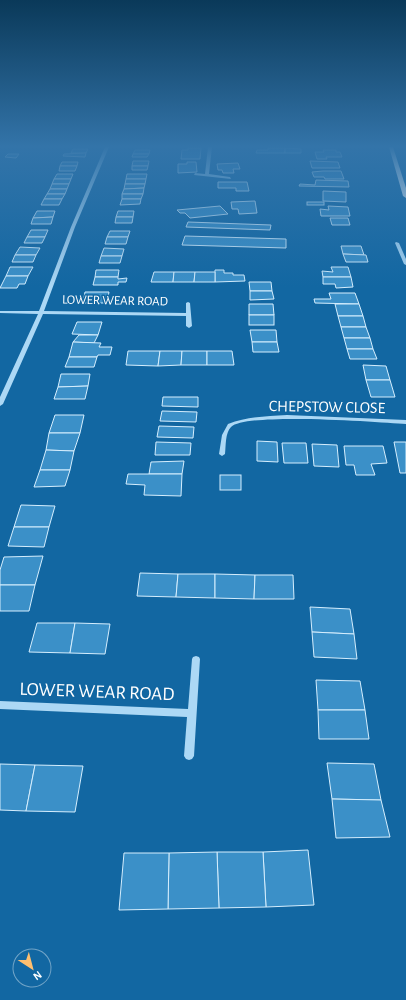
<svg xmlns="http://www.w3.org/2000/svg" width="406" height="1000" font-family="'Alegreya Sans',sans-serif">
  <rect width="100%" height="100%" fill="#1267a2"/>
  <g fill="#3b90c8" stroke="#d5eefe">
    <polygon points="188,148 201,148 200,159 181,159 182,150 188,150"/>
    <polygon points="268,148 285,148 285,153 256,153 257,150 268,150"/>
    <polygon points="285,148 301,149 301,153 285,153"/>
    <polygon points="73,149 88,149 86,153 71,153"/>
    <polygon points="135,150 150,150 149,154 133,154"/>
    <polygon points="323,150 336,150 336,152 340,152 342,157 326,157 327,159 317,159 315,152 324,152"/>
    <polygon points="86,153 85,157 63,156 64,154"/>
    <polygon points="8,154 19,154 16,158 5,157"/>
    <polygon points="133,154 149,154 147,157 132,157"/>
    <polygon points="133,161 149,161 148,166 132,166"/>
    <polygon points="310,161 338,162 340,168 312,168"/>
    <polygon points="62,162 78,162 77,166 60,166"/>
    <polygon points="187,162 196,162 197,172 178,173 178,164 187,164"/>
    <polygon points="238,163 240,169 233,169 234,173 223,173 222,170 218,170 217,164"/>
    <polygon points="60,166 77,166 75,171 59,171"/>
    <polygon points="132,166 148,166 147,170 132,170"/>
    <polygon points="323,171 341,171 344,179 325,179 324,177 314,177 312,172"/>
    <polygon points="57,174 73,174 71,179 54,179"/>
    <polygon points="127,174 147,174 146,179 126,179"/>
    <polygon points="54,179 71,179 69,184 52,184"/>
    <polygon points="126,179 146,179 145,184 125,184"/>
    <polygon points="316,180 348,181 349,187 299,186 300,184 315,185"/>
    <polygon points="218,182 247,182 249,191 236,191 236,188 218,188"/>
    <polygon points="52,184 69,184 67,189 50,189"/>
    <polygon points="125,184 145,184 144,188 124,189"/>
    <polygon points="144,188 143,194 122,194 124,189"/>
    <polygon points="50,189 67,189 65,194 47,194"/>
    <polygon points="323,191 346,192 346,202 323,201"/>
    <polygon points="47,194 65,194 62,199 44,199"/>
    <polygon points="122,194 143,194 141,199 122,199"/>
    <polygon points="44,199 62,199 59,205 41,205"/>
    <polygon points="122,199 141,199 140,204 120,205"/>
    <polygon points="255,201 257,213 239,214 238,209 232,209 231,202"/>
    <rect x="307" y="202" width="17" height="3"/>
    <polygon points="220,206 228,214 190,218 185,213 180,213 177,210"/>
    <polygon points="328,206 348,207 350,216 321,216 320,209 329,210"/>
    <polygon points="37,211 55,211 53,217 33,218"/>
    <polygon points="118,211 134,211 133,217 116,217"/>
    <polygon points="53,217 51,224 31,224 33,218"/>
    <polygon points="116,217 133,217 132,223 115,223"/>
    <polygon points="330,218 348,218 350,225 332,225"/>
    <polygon points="188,222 271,225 270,230 186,227"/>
    <polygon points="31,230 48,230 45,237 27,237"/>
    <polygon points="110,231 130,231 128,237 107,237"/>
    <polygon points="185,236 286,239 286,248 182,245"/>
    <polygon points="27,237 45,237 42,243 24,243"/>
    <polygon points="107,237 128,237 126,244 105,244"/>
    <polygon points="341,246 361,246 364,255 343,254"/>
    <polygon points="20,247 40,248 36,255 15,255"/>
    <polygon points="104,248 124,249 122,256 101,256"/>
    <polygon points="343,254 366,255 368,262 346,262"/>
    <polygon points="15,255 36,255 33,262 12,262"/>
    <polygon points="101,256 122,256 120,263 99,263"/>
    <polygon points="10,267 33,267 28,276 6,276"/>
    <polygon points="331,267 348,267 351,277 323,277 322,271 333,272"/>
    <polygon points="96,270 119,270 118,277 95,277"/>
    <polygon points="215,270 224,270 224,273 233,273 233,275 244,275 245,281 215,282"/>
    <polygon points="154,272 174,272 173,282 151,282"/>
    <polygon points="174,272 195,272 194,282 173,282"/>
    <polygon points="195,272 215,272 215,282 194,282"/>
    <polygon points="6,276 28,276 25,284 19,284 17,288 0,288"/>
    <polygon points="95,277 118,277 118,279 127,278 126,282 118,282 118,285 93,285"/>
    <polygon points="323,277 351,277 353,287 336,288 335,284 323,284"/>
    <polygon points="249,282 271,282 272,291 250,291"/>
    <polygon points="250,291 272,291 274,299 250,300"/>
    <polygon points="85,292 109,292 107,303 83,303"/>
    <polygon points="329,293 355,293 359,304 315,303 314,299 331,299"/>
    <polygon points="249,304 273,304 274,315 249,315"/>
    <polygon points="335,304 359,304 363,316 338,316"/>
    <rect x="249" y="315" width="25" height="10"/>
    <polygon points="338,316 363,316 366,327 341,327"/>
    <polygon points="77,322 102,322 98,335 72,334"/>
    <polygon points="341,327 366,327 370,338 344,338"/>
    <polygon points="250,330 276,330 277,342 252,342"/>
    <polygon points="79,335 98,335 94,343 73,342"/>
    <polygon points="344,338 370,338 373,349 347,349"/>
    <polygon points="73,342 101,343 99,347 112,347 110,355 98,355 97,357 69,357"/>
    <polygon points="252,342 277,342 279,352 253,352"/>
    <polygon points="347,349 373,349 377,359 350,359"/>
    <polygon points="128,351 160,351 158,366 126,365"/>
    <polygon points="160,351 182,351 181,365 158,366"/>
    <polygon points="182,351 207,351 207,365 181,365"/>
    <polygon points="207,351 232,351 234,365 207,365"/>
    <polygon points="69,357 97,357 94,367 65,367"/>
    <polygon points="363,365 386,366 390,380 366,380"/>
    <polygon points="61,374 90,374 88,386 58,387"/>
    <polygon points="366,380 390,380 395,397 371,397"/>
    <polygon points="88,386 85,399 54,399 58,387"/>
    <polygon points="163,397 198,397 198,407 162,406"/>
    <polygon points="162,411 197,412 196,422 160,421"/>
    <polygon points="55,415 84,415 80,433 49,433"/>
    <polygon points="159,426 194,427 193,438 157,437"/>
    <polygon points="49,433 80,433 74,451 46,450"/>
    <polygon points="257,441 277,442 278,462 257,461"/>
    <polygon points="156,442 191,443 190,455 155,455"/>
    <polygon points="394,442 406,442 406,473 400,473"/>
    <polygon points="282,443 306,443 308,463 284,463"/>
    <polygon points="312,444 337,445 339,467 314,466"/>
    <polygon points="344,446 383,446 387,463 371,464 375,475 356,475 354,465 346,465"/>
    <polygon points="46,450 74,451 70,470 40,470"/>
    <polygon points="184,461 182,474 149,474 151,462"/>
    <polygon points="40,470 70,470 65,486 34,487"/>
    <polygon points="128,474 182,474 181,496 144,495 145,485 126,484"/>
    <rect x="220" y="475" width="21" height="15"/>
    <polygon points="21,505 55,506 49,527 14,527"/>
    <polygon points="14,527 49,527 44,547 8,546"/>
    <polygon points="43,556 35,585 0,585 0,570 4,557"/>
    <polygon points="140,573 178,574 176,597 137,596"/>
    <polygon points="178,574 215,574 215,598 176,597"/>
    <polygon points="215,574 255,575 254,599 215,598"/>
    <polygon points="255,575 293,575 294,599 254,599"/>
    <polygon points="0,585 35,585 29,611 0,611"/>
    <polygon points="310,607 350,609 354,634 312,632"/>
    <polygon points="37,623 75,623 70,653 29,652"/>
    <polygon points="75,623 110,624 105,654 70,653"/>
    <polygon points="312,632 354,634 357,659 314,657"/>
    <polygon points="316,680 360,681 365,710 318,710"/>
    <polygon points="318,710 365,710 369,739 319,739"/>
    <polygon points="327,763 374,764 381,800 332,799"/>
    <polygon points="0,764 35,765 26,811 0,810"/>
    <polygon points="35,765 83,766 75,812 26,811"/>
    <polygon points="332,799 381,800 390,837 336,838"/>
    <polygon points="308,850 314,905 266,907 263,852"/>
    <polygon points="217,852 263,852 266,907 219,908"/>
    <polygon points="217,852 219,908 168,909 169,853"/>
    <polygon points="124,853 169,853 168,909 119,910"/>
  </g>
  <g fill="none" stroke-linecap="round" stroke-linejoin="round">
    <g fill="#acd8f5" fill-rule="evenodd">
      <polygon points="105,147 109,147 75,227 44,311 186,313 186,303 188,302 190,303 192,326 189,328 186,326 186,316 43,314 3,404 0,406 0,397 38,314 0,313 0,311 39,311 71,227"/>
      <polygon points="208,147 212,147 209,174 230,177 231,179 194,175 195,173 205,174"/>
      <polygon points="396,242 399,243 406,259 406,265 404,264 395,243"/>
      <path d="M287,415L406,420V424C378,422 247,412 231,427C225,433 226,446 225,454L222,456L219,454L222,435L228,424C247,417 266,416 287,415Z"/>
      <polygon points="196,656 199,657 200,659 194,756 192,759 189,760 186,759 184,756 187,717 0,709 0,701 188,709 192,659 193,657"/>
    </g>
    <polygon fill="#fafcff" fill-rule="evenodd" points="389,147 393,147 406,188 406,198 403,196"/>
  </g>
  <linearGradient id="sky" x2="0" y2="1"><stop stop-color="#0a3959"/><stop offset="0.51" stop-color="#3374a9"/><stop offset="1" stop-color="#3374a9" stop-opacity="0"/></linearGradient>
  <rect width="406" height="287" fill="url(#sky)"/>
  <g text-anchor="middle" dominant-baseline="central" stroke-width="3" stroke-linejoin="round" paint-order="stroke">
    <g font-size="13" fill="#fff" stroke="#1267a2">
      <text transform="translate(115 301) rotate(1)">LOWER WEAR ROAD</text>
    </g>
    <g font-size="16" fill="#fff" stroke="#1267a2">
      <text transform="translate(327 407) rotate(1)">CHEPSTOW CLOSE</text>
    </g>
    <g font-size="19" fill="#fff" stroke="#1267a2">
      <text transform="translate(97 692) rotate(2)">LOWER WEAR ROAD</text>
    </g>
  </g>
  <g transform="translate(32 968) rotate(144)"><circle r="19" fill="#1267a2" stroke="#71a4c7"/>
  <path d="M0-3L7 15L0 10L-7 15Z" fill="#ffbf70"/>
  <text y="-6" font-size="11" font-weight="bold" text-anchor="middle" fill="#ffffff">N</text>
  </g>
</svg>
